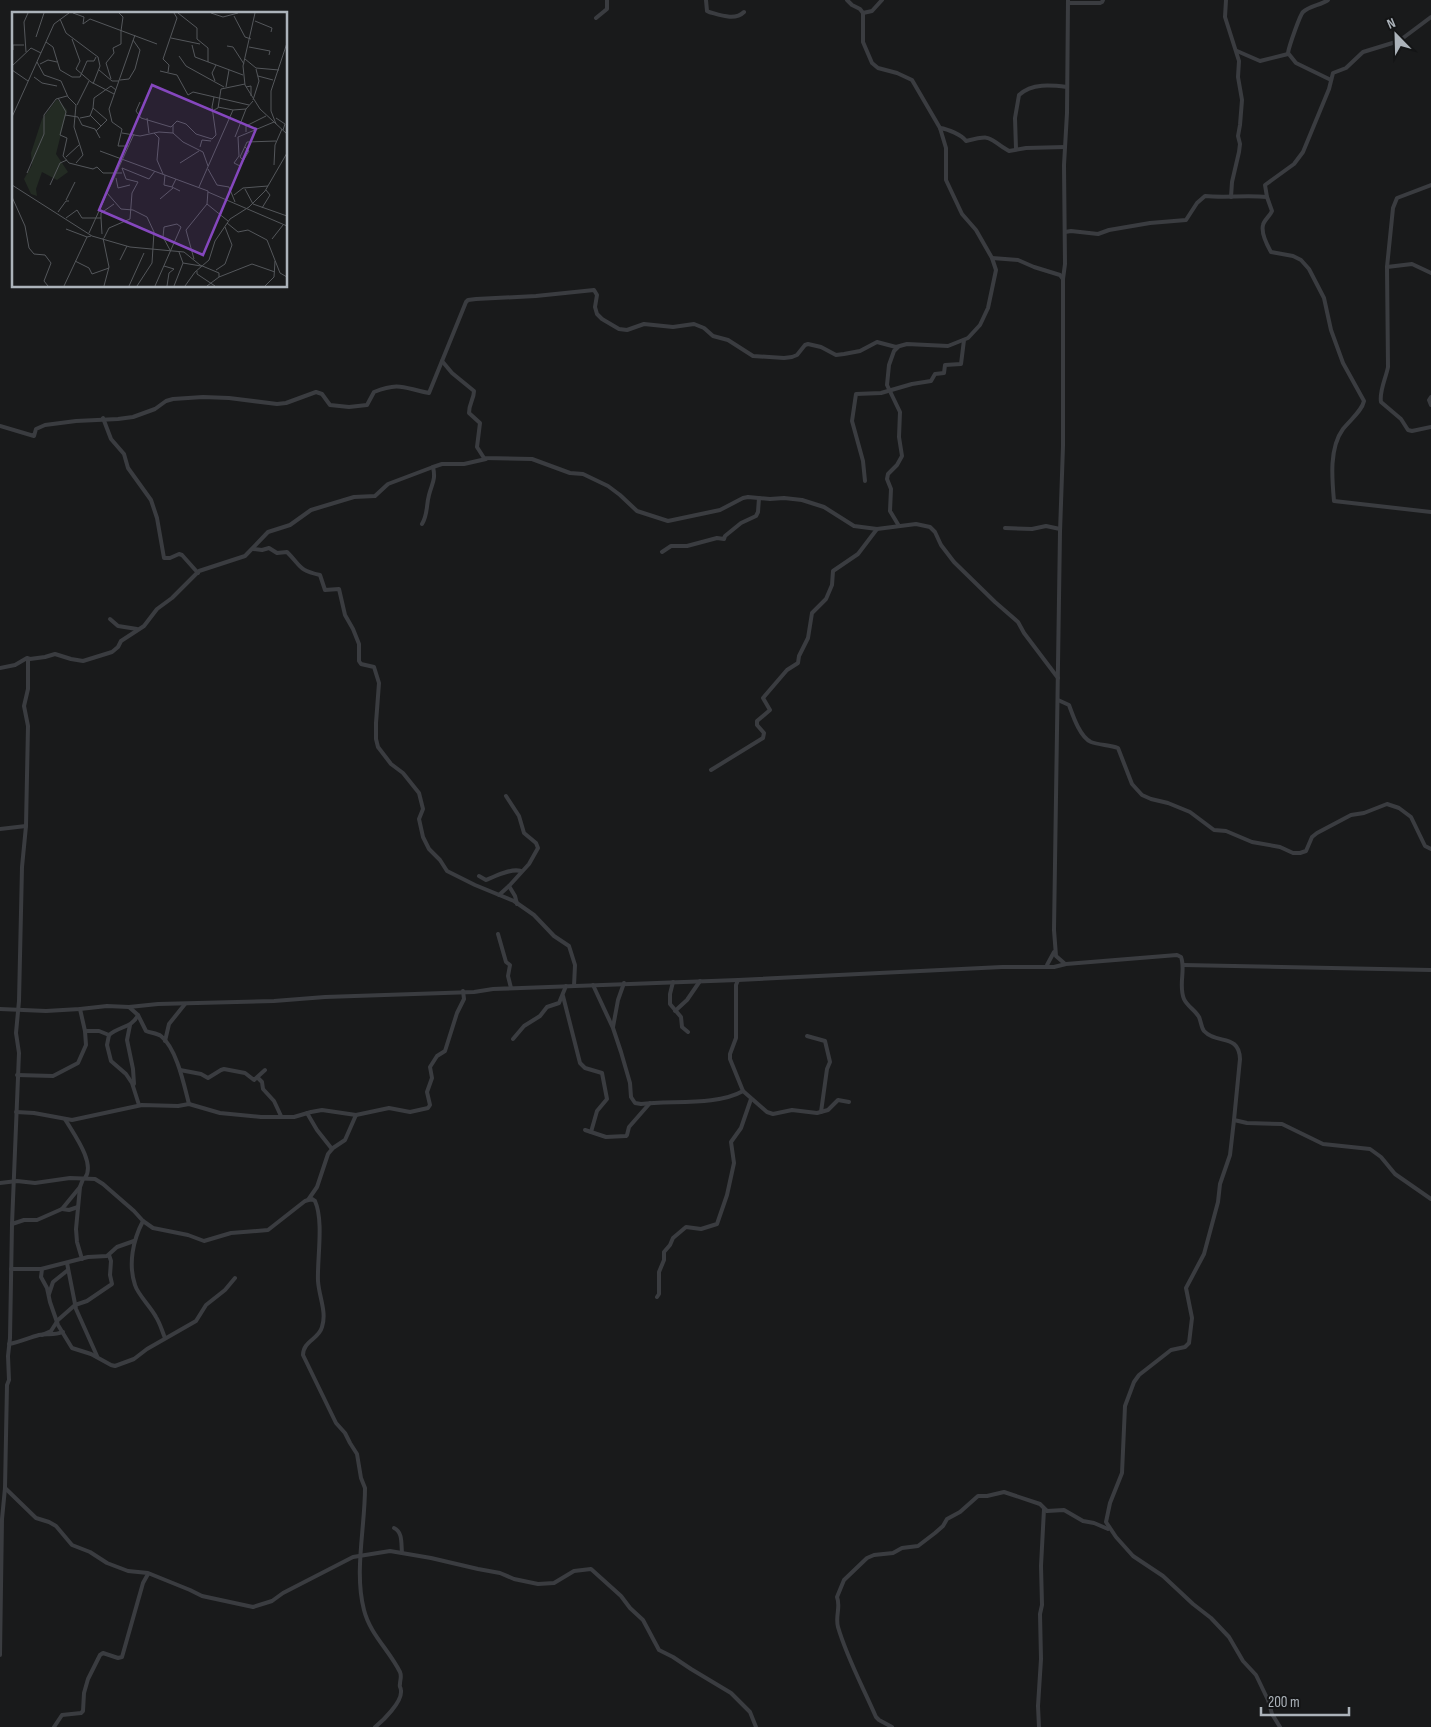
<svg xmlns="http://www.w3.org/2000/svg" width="1431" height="1727" font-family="'Sofia Sans Condensed',sans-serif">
  <rect width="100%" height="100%" fill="#191a1b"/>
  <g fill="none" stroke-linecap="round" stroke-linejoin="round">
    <g stroke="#3a3c40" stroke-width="4">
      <path d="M706,0L707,11L709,12C720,15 735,21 744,12"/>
      <polyline points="1226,0 1225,17 1239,61 1238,77 1242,100 1240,125 1238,136 1240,144 1239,152 1232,182 1231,197"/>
      <path d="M1328,0C1321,5 1309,6 1303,12C1300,15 1289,46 1288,53L1296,63L1331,80"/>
      <polyline points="1068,3 1100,3 1102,2 1103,0"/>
      <polyline points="863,13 872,11 882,0"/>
      <path d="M1431,17L1399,41L1363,52L1346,68L1333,73L1329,89L1303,152L1294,164L1265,185L1267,197L1272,211C1270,216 1264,220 1263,225C1261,233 1267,245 1271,252L1293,256L1301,260L1309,269L1324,298L1331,330L1343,363L1364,401C1362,411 1350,420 1343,429C1329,448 1332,479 1334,501L1431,512"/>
      <polyline points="596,18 607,9 607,0"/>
      <polyline points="1237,51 1260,61 1288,54"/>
      <path d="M940,128C948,129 962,135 966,141C995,134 986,138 1009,151L1026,148L1065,147"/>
      <path d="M1016,149L1015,118L1019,95C1032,83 1051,85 1067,87"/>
      <path d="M1431,185L1397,198L1393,208L1387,267L1388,367C1386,378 1379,391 1381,402L1401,419L1408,430L1412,431L1431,427"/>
      <path d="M1065,232L1071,231L1098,234L1109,230L1150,223L1186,220L1197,203L1205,196C1225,198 1246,195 1267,197"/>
      <polyline points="992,258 1018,260 1034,267 1060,275 1063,279"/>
      <polyline points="1387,267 1412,264 1431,273"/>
      <polyline points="898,347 894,351 889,365 887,385 900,412 899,437 902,456 897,465 888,474 887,479 891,489 890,511 899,526"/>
      <path d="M442,361L452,373L474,391C474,399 469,403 469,413L480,423L477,447L484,458L532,459L570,473L583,474L608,486L620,495L637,511L668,521L720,510L743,498L748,497L770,499L784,498L802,500L824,507L854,526L877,529L916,524L930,527L935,532L941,545L954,562L995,602L1018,622L1024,633L1058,678"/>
      <polyline points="1431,397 1429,400 1431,405"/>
      <polyline points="103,418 111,439 124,454 128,468 151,500 157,518 164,558 170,558 179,554 182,555 198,573"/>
      <path d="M0,426L34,436L36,429L45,425L76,421L118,419L133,417L155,409L166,401L173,399L203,397L229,398L277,404L286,403L316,392L322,394L330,405L349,407L367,405L374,392C401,381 405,389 429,393L466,302L468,300L476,299L536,296L594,290L597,295L595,307L597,314L602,319L619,329L627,330L644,324L673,327L694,324L704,328L713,336L728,340L753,356L784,358L792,357L797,355L805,345L808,344L821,347L836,355L844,354L860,351L877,342L896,347L907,344L948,346L968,338L980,325L988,308L996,270L992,258L976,230L962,214L946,180V148L940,128L912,80L897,73L878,68L872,63L863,42V13L860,9L852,5L847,0"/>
      <polyline points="865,481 863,461 852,421 856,394 881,393 912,384 931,381 935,374 944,373 945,365 961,364 964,340"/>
      <path d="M422,524C428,514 426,506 429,495C432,483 436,480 433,467"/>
      <polyline points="1005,528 1032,529 1046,526 1060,529"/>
      <path d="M253,549L262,550L269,548L277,553L287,552C302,567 298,570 320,575L325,590L339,589L345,615L353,629L359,644V661L361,664L374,667L379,683L376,723V739L378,747L391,764L403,773L419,793L423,809L419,819L423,837L429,849L440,860L447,871L475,885L514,901L534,915L554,936L569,946L575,965L574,986"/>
      <polyline points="662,552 671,546 687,546 717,538 724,539 725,536 741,523 756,516 758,512 759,498"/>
      <polyline points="110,619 118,626 137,629"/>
      <polyline points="0,668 15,665 27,658 30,659 45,657 55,654 71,659 83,661 112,652 118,647 121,641 144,626 157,609 172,598 199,571 245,556 268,532 290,525 311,510 354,497 375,496 388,484 433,467 442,464 464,464 486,459"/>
      <path d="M1058,700L1069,705C1073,716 1080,737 1091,742C1099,745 1110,745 1118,748L1132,784L1142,795L1151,799L1168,803L1190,812L1214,830L1226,831L1252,842L1280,847L1293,853H1300L1306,851L1312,837L1317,833L1351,815L1364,813L1387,804L1399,808L1411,817L1425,846L1431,849"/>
      <polyline points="711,770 763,738 764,733 757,725 757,721 770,710 763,698 787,670 798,663 799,656 808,638 812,613 826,599 832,585 833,571 858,554 877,529"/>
      <polyline points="506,796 519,816 524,833 536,843 538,848 529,864 509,886 515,896 517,904"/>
      <polyline points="0,829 26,826"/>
      <path d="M479,876L486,880C495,876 511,868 521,871"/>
      <polyline points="499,895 509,886"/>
      <polyline points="498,934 506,962 510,965 508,976 511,988"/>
      <polyline points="1064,963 1056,956 1054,930 1060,532 1063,446 1063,279 1065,264 1064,165 1067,113 1068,0"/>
      <polyline points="1047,965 1054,952"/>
      <polyline points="1183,965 1431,970"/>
      <polyline points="738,980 736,985 736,1038 730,1054 730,1059 743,1091 767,1112 773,1114 792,1110 817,1113 828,1110 838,1100 849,1102"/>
      <polyline points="673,982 670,994 670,1004 681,1017 682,1027 688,1032"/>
      <path d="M593,985L613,1028L621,1052L630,1083L631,1097L635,1103L641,1104C670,1100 717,1106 743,1091"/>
      <polyline points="563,996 580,1063 585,1068 602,1073 607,1099 597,1111 591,1132"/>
      <path d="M129,1007L138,1015L146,1031C151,1033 157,1033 161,1036C177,1049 184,1085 189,1104"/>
      <path d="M0,1009L46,1011L80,1009L107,1006L129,1007L158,1004L274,1001L325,997L474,992L493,989L738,980L1002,967H1054L1066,964L1177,955L1181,957C1186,970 1178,985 1184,999C1187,1006 1195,1010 1199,1017C1201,1021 1201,1027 1204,1031C1217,1045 1239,1033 1240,1059L1234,1120L1247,1123L1282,1124L1323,1144L1370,1149L1381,1157L1395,1174L1431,1199"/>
      <polyline points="675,1011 687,1000 700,981"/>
      <polyline points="130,1025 127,1040 133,1069 134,1084"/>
      <polyline points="613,1027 618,1000 624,983"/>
      <polyline points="85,1031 99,1031 109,1035 107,1045 111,1061 126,1074 132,1083 139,1105"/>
      <path d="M109,1035C119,1026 132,1028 138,1015"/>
      <polyline points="807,1036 825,1041 830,1062 827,1069 821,1112"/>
      <polyline points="513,1039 524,1026 540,1016 547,1007 559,1003 566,986"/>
      <polyline points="165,1041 169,1024 185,1004"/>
      <polyline points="180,1070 201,1074 208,1078 221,1070 224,1069 245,1073 254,1080 265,1070"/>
      <polyline points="17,1075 53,1076 78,1063 86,1045 85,1031 80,1009"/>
      <polyline points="258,1078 262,1082 263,1089 274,1101 281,1116"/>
      <polyline points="16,1112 34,1113 72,1120 142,1105 178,1106 189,1104 220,1113 261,1117 294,1117 311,1112 322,1110 356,1115 389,1108 410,1112 428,1108 430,1105 427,1092 432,1078 430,1067 437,1056 445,1051 457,1013 464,999 463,991"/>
      <polyline points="307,1113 317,1130 332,1149"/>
      <path d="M65,1119C73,1133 96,1163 85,1178"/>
      <polyline points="1234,1120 1230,1155 1220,1184 1218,1202 1204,1254 1186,1288 1192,1318 1189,1343 1185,1347 1171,1350 1139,1375 1134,1382 1125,1406 1122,1473 1110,1503 1106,1522 1116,1537 1133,1556 1163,1576 1193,1604 1211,1618 1229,1637 1243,1661 1256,1675 1268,1700 1272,1714 1280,1727"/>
      <polyline points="585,1130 606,1137 626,1136 627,1135 629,1127 650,1103"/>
      <path d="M0,1183L17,1181L35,1183L70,1178L95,1179L103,1184L134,1211L143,1221L153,1228L188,1235L204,1241L231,1233L268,1230L305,1201L312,1199L315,1201C324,1221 317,1259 318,1281C319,1297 327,1312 322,1327C319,1339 303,1341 303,1355L336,1423L345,1433L350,1443L357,1454L361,1478L365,1488C365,1528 354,1572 364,1610C370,1634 389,1650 400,1672C402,1677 400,1679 400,1684C399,1688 401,1686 401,1691C402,1702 383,1721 375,1727"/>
      <polyline points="308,1200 317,1187 328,1154 333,1148 345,1140 356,1115"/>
      <polyline points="62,1209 69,1210 78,1207"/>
      <path d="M143,1221C133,1240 128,1264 135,1285C138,1295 151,1307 156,1317C160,1323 162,1331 165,1338"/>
      <polyline points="12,1224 24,1220 37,1220 62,1209 80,1187"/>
      <polyline points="82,1259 77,1242 76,1229 80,1187 83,1179"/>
      <polyline points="67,1263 76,1309 97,1356"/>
      <polyline points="11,1269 41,1269 88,1257 107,1256 117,1247 134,1241"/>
      <polyline points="42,1269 41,1277 47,1288 50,1302 58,1325 72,1348 91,1354 111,1365 115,1366 134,1359 147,1349 196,1321 206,1305 225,1290 235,1278"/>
      <polyline points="49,1294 53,1282 68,1270"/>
      <polyline points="657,1297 659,1294 659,1272 664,1260 664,1252 670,1245 673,1238 686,1227 701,1229 717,1224 727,1195 734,1163 731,1142 741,1128 751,1099"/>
      <polyline points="42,1335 51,1331 58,1320 75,1305 87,1301 112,1284 110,1275 111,1261 109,1255"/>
      <path d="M9,1344C20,1342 28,1338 39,1335C47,1333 53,1336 63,1332"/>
      <polyline points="5,1488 36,1518 49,1522 56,1526 72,1545 90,1552 107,1563 128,1571 148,1573 190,1590 202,1596 253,1607 272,1601 283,1593 353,1557 390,1551 431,1558 478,1569 500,1573 514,1579 538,1584 554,1583 574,1571 591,1569 621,1596 630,1608 643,1620 659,1650 673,1657 691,1669 731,1693 750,1712 756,1727"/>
      <path d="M394,1528C403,1532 401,1544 402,1553"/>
      <polyline points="0,1655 2,1519 5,1488 7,1385 9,1380 8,1356 10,1338 12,1224 19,1053 16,1033 19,1001 22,867 26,826 28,726 24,706 28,689 28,659"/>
      <polyline points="54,1727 62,1715 81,1713 83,1711 84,1693 88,1679 100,1655 103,1653 118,1658 122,1657 143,1583 148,1574"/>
      <path d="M892,1727L879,1720L876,1717C863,1687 847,1658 838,1627C835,1616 841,1607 837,1597L844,1580L867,1558L874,1555L893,1553L902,1548L918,1546L935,1533L943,1526L947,1519L960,1512L978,1496H987L1004,1492L1040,1504L1047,1511L1064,1510L1083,1521L1094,1523L1108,1529"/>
      <polyline points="1039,1727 1038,1706 1041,1659 1040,1614 1042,1605 1041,1566 1044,1509"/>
    </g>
  </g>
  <g transform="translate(12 12)">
    <rect width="275" height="275" fill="#191a1b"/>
    <path d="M45,87L55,98L44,142L56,160L45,168L30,160L24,177L25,184L19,182L12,167L20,153L19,141L30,107Z" fill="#232b23"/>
    <path fill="none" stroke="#54575b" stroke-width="1" d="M61,1L72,5L71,12L78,7L145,32M107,1L111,5L109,19M166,1L185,16V27L196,36V50M199,1L211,5L226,1M243,1L231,54L233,73L248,97L275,122M222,4L233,25L239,27M48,7L54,21L86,45L88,54L81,72M243,9L260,16L259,20M24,25L32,1M159,26L188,32M60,27L68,49L64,57L79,70L102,82M34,30L41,35L48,58L60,65H68L75,49H82L84,45M180,33L183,45L231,63M215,34L221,35L232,52M237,35L258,39L257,43M1,38V33H12M14,40L12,10L16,1M167,44L174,54L212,75M233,47L244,56L267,58M25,50L32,63L49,69L56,85L64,93L62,115L71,143L64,151M28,52L36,48L45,50M0,54L19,36L29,41M0,58L16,69M87,58L100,69H107M148,59L165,63L176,83L181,80L237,93M156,60L157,53L151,47L165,6L162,1M246,64L261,68M22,65L30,71L45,74M99,67L94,51L102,41L101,36L109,32V18M108,68L117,67L123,57L128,38L121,28M203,69L200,61L204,53M214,75L217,58M234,75L239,74V84M46,86L54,100L48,123L55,126L51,144L57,151L81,157L85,155L91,161H110M241,88L247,69L244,57M128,90L124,99L129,106L159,115L165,109L174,112L184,122L200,127L204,123L200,95L202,85M65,93L77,69M206,95L221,98M202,98L206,96L209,77L233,72M53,103L66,105L70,113L83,117L88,126M78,103L89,114M0,105L42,12L57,1M68,106L78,104L81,96M135,106L137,121M264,106L273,112L271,118M264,112L259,99V79L275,31M161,113V121L171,130L191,140L196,154M84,119L95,108L81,96L82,86L99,74L104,78M234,120V114L254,104M110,121L128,124L147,120L161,121M142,121L147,126L145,148L151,162M223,125L234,97L241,89M116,134H106L110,117L100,110L97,97L123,23M188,135L190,128L199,129M233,135L237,139L228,154L222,151L227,144L226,125L262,110M88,139L196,179L195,192L216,209M54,145L67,133M231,148L228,145L235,130L264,129M168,151L187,139M262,153L263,133L270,117M110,156L137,167L143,159M196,157L205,173L217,175L223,190M15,161L32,122V103L44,87L55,84M153,163L152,173L160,175M104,166L106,176L118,173M164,167L160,175L168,179M0,173L80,224L118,235L172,240L188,253L207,261V265L195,274M38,173L48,151L55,148M187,175L221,98L234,97M233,177L241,192M196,180L275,214M95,181L109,197L121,198L135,205L142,220L140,251L125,274M222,183L231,176L256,174M0,185L13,214L17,236L22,242L33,243L39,251L32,269L36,274M148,187L161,176M54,188L63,170M241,192L275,204M250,196L258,183L254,178M46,200L54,189H57M54,206L65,198L70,206H89V201L102,192M89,206L90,222M215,211L226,220L236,218L255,228L268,261L275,265M54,217L75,225M77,221L122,122M91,226L97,255L92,274M92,226L97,216L118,207L120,181L126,170L114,167L110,156M260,227L271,213M158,238L151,225L152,215L165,212L169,215M167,240L171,251L189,254M182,247L174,218L195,192M108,248L115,234M63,249L77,256L80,262L97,256M152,254L162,257L157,261L155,274M204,258L213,252L220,233L213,215M185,259V262L203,274M207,265L240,252L263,260M52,274L75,225L79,224M117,274L132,241M143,274L169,215M162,274L171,251M173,274L183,260L197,248L203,229L218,207L237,195L253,179L275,141M253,274L262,265L263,249"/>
    <path fill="#8547be" fill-opacity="0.15" stroke="#8547be" stroke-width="2.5" d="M140,73L244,117L191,243L87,198Z"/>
    <rect width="275" height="275" fill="none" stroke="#acb3ba" stroke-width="2.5"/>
  </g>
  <g transform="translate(1396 35) rotate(337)" stroke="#141516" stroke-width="4" paint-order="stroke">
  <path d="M0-4L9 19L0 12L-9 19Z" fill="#acb3ba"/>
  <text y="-8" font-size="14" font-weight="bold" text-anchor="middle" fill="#acb3ba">N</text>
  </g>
  <path d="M1261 1707v8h88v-8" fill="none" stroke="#acb3ba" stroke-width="2.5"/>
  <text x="1268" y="1707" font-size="15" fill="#acb3ba" stroke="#141516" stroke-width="4" paint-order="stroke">200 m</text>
</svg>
